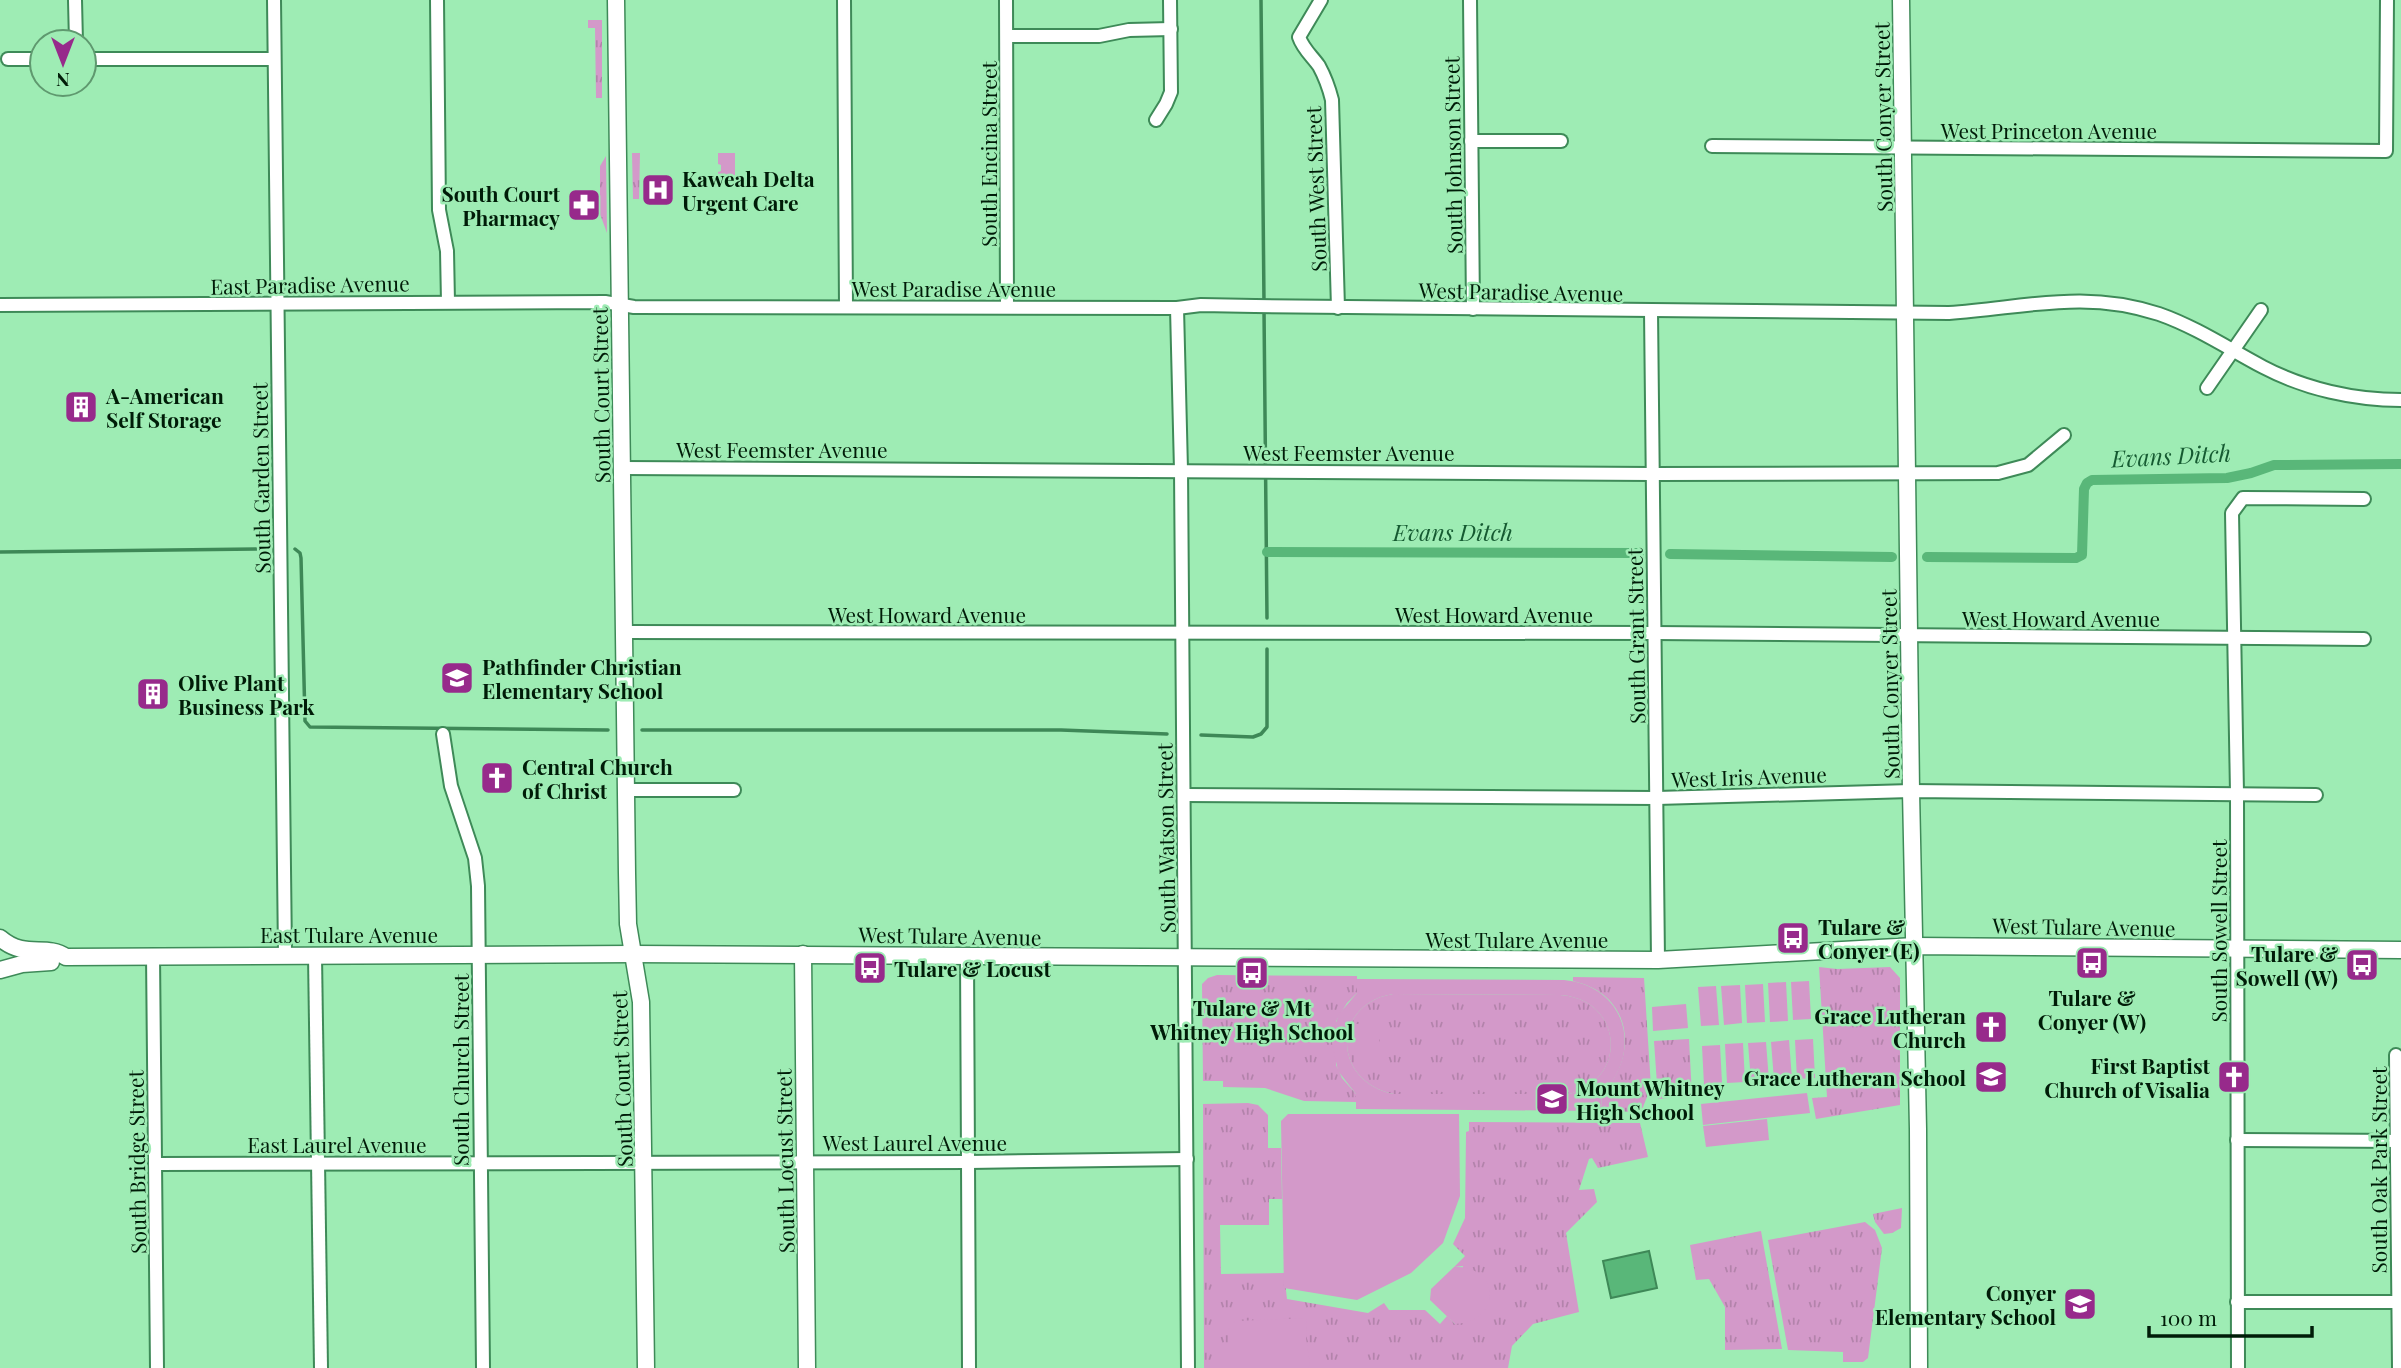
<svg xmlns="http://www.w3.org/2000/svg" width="2401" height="1368" font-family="'Playfair Display',serif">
  <defs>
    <pattern id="grass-tufts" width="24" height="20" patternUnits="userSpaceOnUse" patternTransform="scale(1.75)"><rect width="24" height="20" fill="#d399c9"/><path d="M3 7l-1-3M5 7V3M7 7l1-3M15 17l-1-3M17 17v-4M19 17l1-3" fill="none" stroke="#b383ab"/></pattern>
  </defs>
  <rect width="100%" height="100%" fill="#9eecb4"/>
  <g fill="url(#grass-tufts)">
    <polygon points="588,20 602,20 602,98 596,98 595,28 588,28"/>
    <polygon points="632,153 640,153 639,199 633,199"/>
    <polygon points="718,153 735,153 735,184 718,184 718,172 721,171 721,165 718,164"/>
    <polygon points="606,156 607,233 600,214 600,166"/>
    <polygon points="1819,967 1837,969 1890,967 1900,978 1900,1105 1816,1119 1812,1098 1827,1097"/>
    <polygon points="1217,975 1357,976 1357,993 1347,1003 1336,1021 1336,1065 1342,1078 1356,1094 1356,1102 1304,1101 1265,1088 1223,1087 1223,1081 1203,1081 1202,984 1208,978"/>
    <path d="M1573,977L1644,978L1651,1087L1641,1112L1602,1111L1601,1095C1640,1055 1632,994 1573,981Z"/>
    <path d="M1393,994L1560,995C1623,999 1629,1079 1569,1094H1394C1332,1082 1331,1004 1393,994Z"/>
    <polygon points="1689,1039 1692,1096 1658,1099 1654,1041"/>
    <polygon points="1248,1103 1258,1105 1268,1115 1268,1148 1281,1148 1282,1199 1269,1199 1269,1225 1220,1225 1221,1274 1284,1273 1287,1299 1368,1313 1384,1303 1389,1310 1425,1310 1440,1324 1447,1316 1455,1324 1463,1266 1454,1267 1465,1256 1453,1244 1465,1218 1466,1132 1469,1131 1469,1122 1640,1123 1648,1157 1598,1168 1592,1158 1589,1159 1579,1190 1594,1189 1597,1202 1566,1233 1579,1312 1533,1324 1512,1346 1508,1368 1204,1368 1203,1104"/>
    <polygon points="1902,1208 1901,1228 1892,1233 1884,1234 1875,1222 1873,1214"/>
    <polygon points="1865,1222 1875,1230 1882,1248 1868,1358 1863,1362 1843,1362 1843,1352 1788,1350 1768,1240"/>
    <polygon points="1761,1231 1782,1349 1725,1350 1725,1307 1709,1279 1696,1280 1690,1245"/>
  </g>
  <g fill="#d399c9" fill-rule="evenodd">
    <path d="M1357,979L1564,980C1627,986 1644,1053 1601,1095L1602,1111L1356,1109V1094L1338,1071L1332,1043L1334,1028L1339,1014L1357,993ZM1393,994L1560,995C1623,999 1629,1079 1569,1094H1394C1332,1082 1331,1004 1393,994Z"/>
    <polygon points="1809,981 1811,1019 1793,1020 1791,982"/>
    <polygon points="1786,982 1788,1021 1770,1022 1768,983"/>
    <polygon points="1763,984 1765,1022 1747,1023 1745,985"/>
    <polygon points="1740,985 1742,1023 1724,1025 1721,986"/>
    <polygon points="1716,986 1719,1025 1701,1026 1698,987"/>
    <polygon points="1686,1004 1688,1028 1653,1031 1652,1007"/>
    <rect x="1354" y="1024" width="25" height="39"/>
    <polygon points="1813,1039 1815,1078 1797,1079 1795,1040"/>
    <polygon points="1789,1040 1792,1079 1774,1080 1771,1042"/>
    <polygon points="1766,1042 1769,1081 1751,1082 1748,1043"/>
    <polygon points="1743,1043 1745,1082 1727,1083 1725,1044"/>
    <polygon points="1720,1045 1722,1083 1704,1085 1702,1046"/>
    <polygon points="1807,1093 1810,1113 1703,1125 1701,1104"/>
    <polygon points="1288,1114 1459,1114 1460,1196 1443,1243 1411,1273 1357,1300 1284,1288 1281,1121"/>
    <polygon points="1767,1119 1769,1140 1706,1147 1703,1126"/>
    <path d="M1454,1267C1502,1265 1501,1323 1455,1324L1430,1300L1431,1289Z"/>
    <polygon points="1307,1318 1306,1338 1310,1364 1308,1368 1228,1368 1228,1330 1235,1321"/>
  </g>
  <polygon fill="#59b779" stroke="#3e8857" stroke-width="2" points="1649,1251 1657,1288 1611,1298 1603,1261"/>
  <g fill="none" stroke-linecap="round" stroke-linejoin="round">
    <g stroke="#3e8857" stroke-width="3.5">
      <polyline points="1261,0 1264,302"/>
      <polyline points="1264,310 1267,618"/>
      <polyline points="295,549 300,553 301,558 305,721 310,727 608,730"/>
      <polyline points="0,552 265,549"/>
      <polyline points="642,730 1061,730 1167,734"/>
      <polyline points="1201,735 1253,737 1261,734 1267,727 1267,649"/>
    </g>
    <g stroke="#59b779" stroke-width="10">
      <polyline points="1267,552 1639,553"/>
      <polyline points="1670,554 1892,557"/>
      <polyline points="1927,557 2076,558 2082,555 2084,489 2087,483 2092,480 2227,478 2251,473 2274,465 2401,464"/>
    </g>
    <defs>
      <g id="minor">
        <polyline points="75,0 76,42"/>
        <polyline points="274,0 285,955"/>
        <polyline points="437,0 439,210 447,251 448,302"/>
        <polyline points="844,0 846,307"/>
        <polyline points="1006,0 1007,307"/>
        <path d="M1321,0L1299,37C1303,49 1312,56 1319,66C1325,77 1329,88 1332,100L1338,308"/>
        <polyline points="1470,0 1473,309"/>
        <polyline points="1007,36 1099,36 1129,30 1171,29"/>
        <polyline points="8,59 42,59"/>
        <polyline points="84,59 274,59"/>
        <polyline points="1156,120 1166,104 1171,92 1170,0"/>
        <polyline points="1471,141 1561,141"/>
        <polyline points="1712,146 2386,151 2387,0"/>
        <path d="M0,305L605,302L634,307L1177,308L1201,305L1255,306L1949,313C2024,308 2084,289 2159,314C2196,327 2229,349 2263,367C2305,389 2354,400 2401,400"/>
        <polyline points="1177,308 1181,470 1188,1368"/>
        <polyline points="1651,311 1658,960"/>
        <polyline points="2207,388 2261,310"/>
        <polyline points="622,468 1652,474 1998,473 2028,465 2064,435"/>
        <polyline points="624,632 1654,633 2364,639"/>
        <polyline points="443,734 451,786 475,858 478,886 483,1368"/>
        <polyline points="625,790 734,790"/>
        <polyline points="1184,795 1657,798 1911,791 2316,795"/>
        <polyline points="153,955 157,1368"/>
        <polyline points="315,955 321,1368"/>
        <polyline points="967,955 969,1368"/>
        <polyline points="2396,1055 2399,1368"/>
        <polyline points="2237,1140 2401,1141"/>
        <polyline points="155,1164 969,1162 1187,1159"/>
        <polyline points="2237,1302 2401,1302"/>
        <polyline points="2238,1368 2237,793 2232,513 2243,498 2364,499"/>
      </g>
      <g id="tertiary">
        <polyline points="616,0 627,873 628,924 641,1002 646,1368"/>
        <polyline points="1901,0 1911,791 1918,1129 1919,1368"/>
        <path d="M0,938C26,960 45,943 66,957L633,954L1658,960L1915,946L2401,950"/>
        <polyline points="803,954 807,1368"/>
        <polyline points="0,970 22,964 51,962"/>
      </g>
    </defs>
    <use href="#minor" stroke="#3e8a58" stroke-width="16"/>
    <use href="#tertiary" stroke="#3e8a58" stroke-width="19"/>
    <use href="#minor" stroke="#fff" stroke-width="12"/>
    <use href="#tertiary" stroke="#fff" stroke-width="16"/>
  </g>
  <defs>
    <symbol id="hospital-square" viewBox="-11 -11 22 22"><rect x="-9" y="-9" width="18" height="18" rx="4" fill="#972a8b" stroke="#9eecb4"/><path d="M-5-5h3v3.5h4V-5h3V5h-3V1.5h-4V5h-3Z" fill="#fff"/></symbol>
    <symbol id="pharmacy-square" viewBox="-11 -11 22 22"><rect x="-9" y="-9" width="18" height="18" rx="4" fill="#972a8b" stroke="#9eecb4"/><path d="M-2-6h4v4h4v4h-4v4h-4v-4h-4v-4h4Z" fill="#fff"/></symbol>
    <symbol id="building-square" viewBox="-11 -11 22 22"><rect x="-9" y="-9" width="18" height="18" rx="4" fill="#972a8b" stroke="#9eecb4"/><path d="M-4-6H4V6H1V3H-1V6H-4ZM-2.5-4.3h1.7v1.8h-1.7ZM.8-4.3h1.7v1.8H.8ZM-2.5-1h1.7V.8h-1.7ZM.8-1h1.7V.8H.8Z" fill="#fff"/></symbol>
    <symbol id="school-square" viewBox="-11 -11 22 22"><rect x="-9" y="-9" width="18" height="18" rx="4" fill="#972a8b" stroke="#9eecb4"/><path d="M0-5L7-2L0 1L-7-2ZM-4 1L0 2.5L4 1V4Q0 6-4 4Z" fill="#fff"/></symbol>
    <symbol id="church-square" viewBox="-11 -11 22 22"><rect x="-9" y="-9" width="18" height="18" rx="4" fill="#972a8b" stroke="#9eecb4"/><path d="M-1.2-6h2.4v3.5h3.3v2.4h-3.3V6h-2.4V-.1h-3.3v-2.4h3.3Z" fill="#fff"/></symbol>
    <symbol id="bus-square" viewBox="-11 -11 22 22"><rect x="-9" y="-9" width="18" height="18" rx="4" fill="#972a8b" stroke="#9eecb4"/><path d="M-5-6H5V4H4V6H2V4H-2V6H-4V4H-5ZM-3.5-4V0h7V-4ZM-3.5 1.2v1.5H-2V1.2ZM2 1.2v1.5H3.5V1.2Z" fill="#fff"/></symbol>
  </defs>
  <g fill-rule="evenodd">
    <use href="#hospital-square" x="639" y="171" width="38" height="38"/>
    <use href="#pharmacy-square" x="565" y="186" width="38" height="38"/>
    <use href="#building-square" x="62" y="388" width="38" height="38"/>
    <use href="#school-square" x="438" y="659" width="38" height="38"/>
    <use href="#building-square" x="134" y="675" width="38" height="38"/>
    <use href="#church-square" x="478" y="759" width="38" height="38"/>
    <use href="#bus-square" x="1774" y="919" width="38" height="38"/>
    <use href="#bus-square" x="2073" y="944" width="38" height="38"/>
    <use href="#bus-square" x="2343" y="946" width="38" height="38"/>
    <use href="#bus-square" x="851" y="949" width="38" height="38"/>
    <use href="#bus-square" x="1233" y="954" width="38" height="38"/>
    <use href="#church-square" x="1972" y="1008" width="38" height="38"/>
    <use href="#school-square" x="1972" y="1058" width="38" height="38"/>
    <use href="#church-square" x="2215" y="1058" width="38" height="38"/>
    <use href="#school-square" x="1533" y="1080" width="38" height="38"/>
    <use href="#school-square" x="2061" y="1285" width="38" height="38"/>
  </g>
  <g text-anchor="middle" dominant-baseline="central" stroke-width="5" stroke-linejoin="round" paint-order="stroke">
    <g font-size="21" fill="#001c08" stroke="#9eecb4">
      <text transform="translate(1882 117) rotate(-91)">South Conyer Street</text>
      <text x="2049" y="130">West Princeton Avenue</text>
      <text transform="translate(988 154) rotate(-90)">South Encina Street</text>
      <text transform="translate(1452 155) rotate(-91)">South Johnson Street</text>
      <text transform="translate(1315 189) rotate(-92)">South West Street</text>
      <text transform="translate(310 284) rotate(-1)">East Paradise Avenue</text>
      <text x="954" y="288">West Paradise Avenue</text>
      <text transform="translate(1521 291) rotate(1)">West Paradise Avenue</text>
      <text transform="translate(600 395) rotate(-91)">South Court Street</text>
      <text x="782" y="449">West Feemster Avenue</text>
      <text x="1349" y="452">West Feemster Avenue</text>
      <text transform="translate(260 478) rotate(-91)">South Garden Street</text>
      <text x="927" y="614">West Howard Avenue</text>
      <text x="1494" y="614">West Howard Avenue</text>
      <text x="2061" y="618">West Howard Avenue</text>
      <text transform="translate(1635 636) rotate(-91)">South Grant Street</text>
      <text transform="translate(1889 684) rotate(-91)">South Conyer Street</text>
      <text transform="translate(1749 776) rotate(-2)">West Iris Avenue</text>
      <text transform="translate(1165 838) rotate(-91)">South Watson Street</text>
      <text transform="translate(2084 926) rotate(1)">West Tulare Avenue</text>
      <text transform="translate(2218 931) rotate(-90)">South Sowell Street</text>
      <text x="349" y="934">East Tulare Avenue</text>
      <text transform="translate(950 935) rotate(1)">West Tulare Avenue</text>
      <text x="1517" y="939">West Tulare Avenue</text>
      <text transform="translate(460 1070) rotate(-90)">South Church Street</text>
      <text transform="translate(621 1079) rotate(-92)">South Court Street</text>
      <text x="915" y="1142">West Laurel Avenue</text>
      <text x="337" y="1144">East Laurel Avenue</text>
      <text transform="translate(784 1161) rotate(-91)">South Locust Street</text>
      <text transform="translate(136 1162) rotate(-91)">South Bridge Street</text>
      <text transform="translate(2378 1170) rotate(-90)">South Oak Park Street</text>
    </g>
    <g font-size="21" font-weight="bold" fill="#001c08" stroke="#9eecb4" text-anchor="start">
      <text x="682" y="178">Kaweah Delta<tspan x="682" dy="24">Urgent Care</tspan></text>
      <text x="560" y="193" text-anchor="end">South Court<tspan x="560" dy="24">Pharmacy</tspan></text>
      <text x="106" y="395">A-American<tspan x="106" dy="24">Self Storage</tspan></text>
      <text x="482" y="666">Pathfinder Christian<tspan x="482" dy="24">Elementary School</tspan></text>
      <text x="178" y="682">Olive Plant<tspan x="178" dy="24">Business Park</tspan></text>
      <text x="522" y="766">Central Church<tspan x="522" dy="24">of Christ</tspan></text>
      <text x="1818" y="926">Tulare &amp;<tspan x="1818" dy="24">Conyer (E)</tspan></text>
      <text x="2338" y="953" text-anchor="end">Tulare &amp;<tspan x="2338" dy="24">Sowell (W)</tspan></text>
      <text x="894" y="968">Tulare &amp; Locust</text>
      <text x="2092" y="997" text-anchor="middle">Tulare &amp;<tspan x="2092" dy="24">Conyer (W)</tspan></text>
      <text x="1252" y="1007" text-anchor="middle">Tulare &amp; Mt<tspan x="1252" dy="24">Whitney High School</tspan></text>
      <text x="1966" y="1015" text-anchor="end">Grace Lutheran<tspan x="1966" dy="24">Church</tspan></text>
      <text x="2210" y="1065" text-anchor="end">First Baptist<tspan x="2210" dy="24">Church of Visalia</tspan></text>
      <text x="1966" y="1077" text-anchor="end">Grace Lutheran School</text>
      <text x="1576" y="1087">Mount Whitney<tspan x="1576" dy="24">High School</tspan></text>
      <text x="2056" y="1292" text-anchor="end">Conyer<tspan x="2056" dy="24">Elementary School</tspan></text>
    </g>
    <g font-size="23" font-style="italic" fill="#155a31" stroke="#9eecb4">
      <text transform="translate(2171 455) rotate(-3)">Evans Ditch</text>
      <text x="1453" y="531">Evans Ditch</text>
    </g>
  </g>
  <g transform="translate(63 63) rotate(180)"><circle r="33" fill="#9eecb4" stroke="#5f996f" stroke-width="2"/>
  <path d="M0-5L12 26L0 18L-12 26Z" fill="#972a8b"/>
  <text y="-10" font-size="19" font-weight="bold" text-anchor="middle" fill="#001c08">N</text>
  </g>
  <path d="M2149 1326v10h163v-10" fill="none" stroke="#001c08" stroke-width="3.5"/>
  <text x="2160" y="1326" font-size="21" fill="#001c08" stroke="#9eecb4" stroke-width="5" paint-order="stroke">100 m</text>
</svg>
